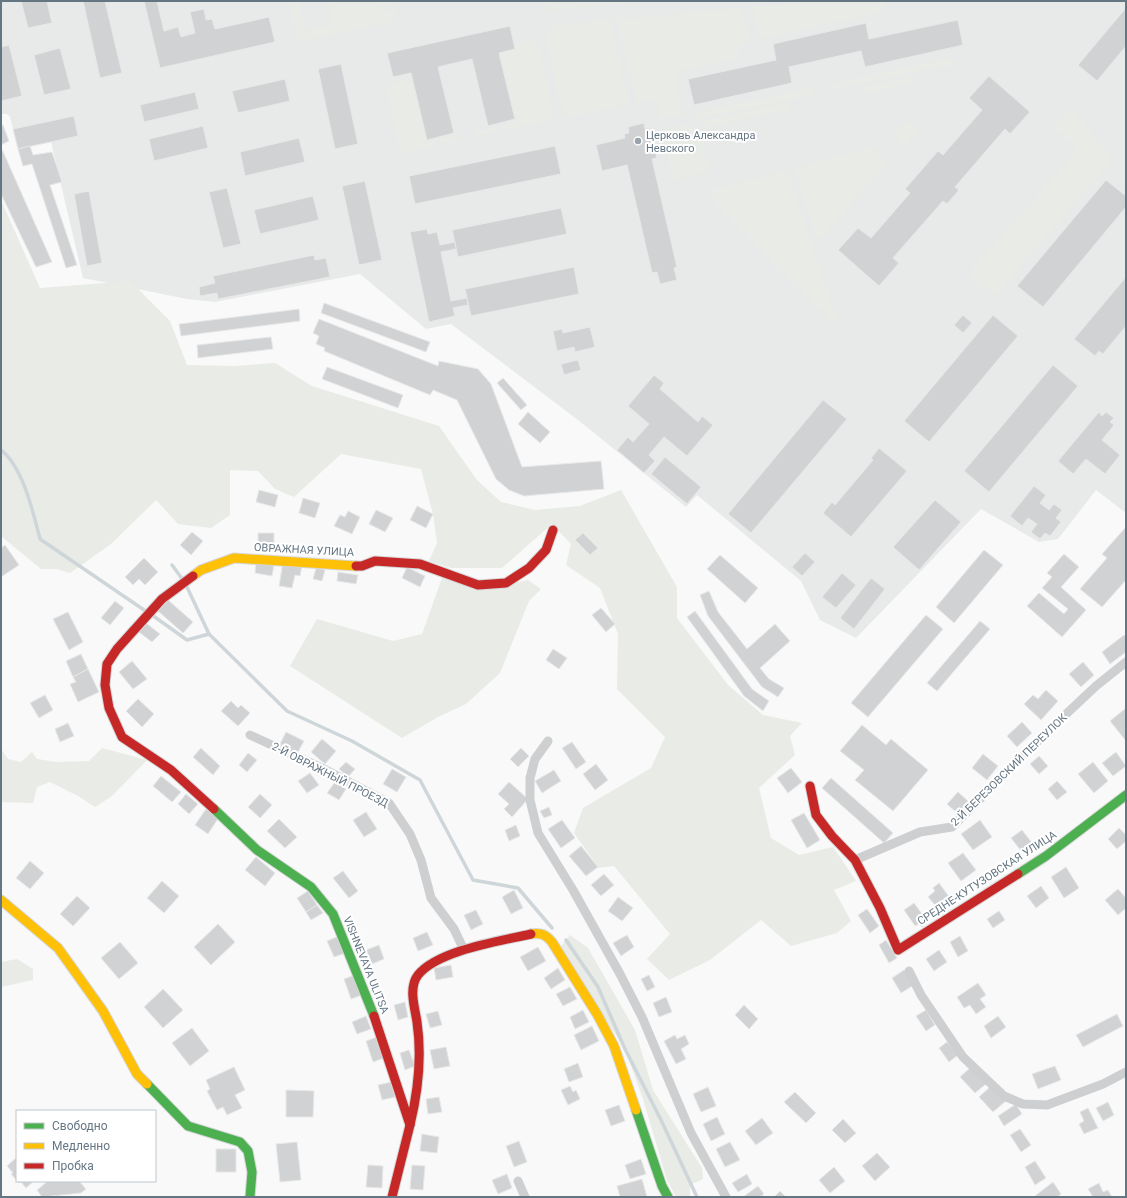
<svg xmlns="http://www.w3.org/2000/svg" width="1127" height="1198" font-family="Roboto,sans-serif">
  <rect width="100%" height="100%" fill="#f9f9f9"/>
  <polygon fill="#e8e9e9" points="1,1 1126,1 1126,513 1096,490 1058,539 1039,542 981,509 856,638 820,620 801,581 697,495 686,507 578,420 451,324 426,329 360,274 215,302 187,299 83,278 51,142 18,149 10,117 7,114 1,114"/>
  <g fill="#e8ebe6">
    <polygon points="289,1 299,1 305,31 332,25 327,1 382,1 385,14 391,12 389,1 392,1 395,19 391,22 303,41 296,36"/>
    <polygon points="543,1 645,1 546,11"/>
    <polygon points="818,1 888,1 878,13 760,39 753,7"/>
    <polygon points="740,8 743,12 749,39 749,43 738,47 738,58 679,71 675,75 682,114 661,119 655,100 641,102 636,100 618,23 619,19"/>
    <polygon points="608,20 612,25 628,102 625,105 572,116 565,115 561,109 546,35 552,27 556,25"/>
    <polygon points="531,40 538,43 554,115 551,120 502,131 501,126 517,122 500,53 516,50 514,44"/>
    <polygon points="950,58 956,63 953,66 941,66 836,89 831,84"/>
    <polygon points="916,76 918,82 862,94 861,88"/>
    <path d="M411,79L427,142L434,140L435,146L407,152L403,151L399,146L388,92C392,81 402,81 411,79Z"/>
    <polygon points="815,87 812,95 697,119 689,114"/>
    <polygon points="789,102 790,109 705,128 703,121"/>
    <polygon points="1071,108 1113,159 994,296 969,273 1079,149 1054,127"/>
    <polygon points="907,121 917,131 904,146 893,136"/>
    <polygon points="687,125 701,135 709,172 673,180 662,130"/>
    <polygon points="495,127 496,132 475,137 474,132"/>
    <polygon points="461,135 462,140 441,144 440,139"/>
    <polygon points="872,146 888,163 822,236 817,237 794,169"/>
    <polygon points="788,171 839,327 711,198 711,192 714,189"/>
    <polygon points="1,200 40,288 130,281 170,321 187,365 234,366 275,363 312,386 439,426 477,480 501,502 535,510 580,506 621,490 677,587 677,618 728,685 763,715 802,723 790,736 795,755 759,788 771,838 799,855 833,847 856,881 834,890 851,921 837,933 791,946 761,920 710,960 669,980 647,959 670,934 614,866 597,868 598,867 574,833 583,808 651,768 665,737 617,689 618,634 600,588 566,565 571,544 552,524 502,568 451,568 429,561 437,543 433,514 421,469 341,454 294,497 275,489 258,471 230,470 230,515 211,528 178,524 156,500 111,544 70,573 57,569 41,569 1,536"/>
    <polygon points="442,578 491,588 528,580 541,589 529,601 500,673 466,704 438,717 402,738 290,666 317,619 393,641 422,634"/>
    <polygon points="102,748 147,760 112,796 95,807 78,796 50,782 37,787 33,803 1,802 1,749 8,759 21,762 32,752 37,759 56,762 89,761"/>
    <polygon points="570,935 588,948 635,1030 653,1090 702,1168 703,1179 690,1185 690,1197 676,1197 667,1180 643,1099 625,1049 571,967 561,946"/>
    <polygon points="17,959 33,969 33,980 1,987 1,962"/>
  </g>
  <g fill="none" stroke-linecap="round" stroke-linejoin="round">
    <g stroke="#ced6d9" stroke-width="3.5">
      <path d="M1,450C23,467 33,512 40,539L147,612"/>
      <polyline points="172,565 183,580"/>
      <polyline points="186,585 209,634"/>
      <polyline points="152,615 187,640 209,634 287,711 352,741 420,780 473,880 518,888 552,928"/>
      <polyline points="566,940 598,987 625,1049 661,1120 697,1197"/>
    </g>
  </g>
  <g fill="#d0d2d3" stroke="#e8e8e8">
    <polygon points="21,1 47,1 52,23 28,28"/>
    <polygon points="83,1 105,1 122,73 100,78"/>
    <polygon points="144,1 157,1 164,31 178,27 181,37 195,33 190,12 204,9 206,20 212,19 215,29 269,17 275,42 160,68"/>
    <polygon points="1126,8 1126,46 1097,81 1078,65"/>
    <polygon points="958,20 963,45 865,67 861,51 789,67 792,83 694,105 688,79 776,60 773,44 866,23 869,39"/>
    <polygon points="510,26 515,49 499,53 515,119 488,126 472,59 438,67 454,133 427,140 411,73 393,77 387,53"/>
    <polygon points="9,45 22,96 1,101 1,47"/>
    <polygon points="60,48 71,89 44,95 34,55"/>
    <polygon points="341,64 358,144 335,149 318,69"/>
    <polygon points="989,76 1030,112 1010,134 1005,129 955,187 959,190 947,204 943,201 893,258 899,263 879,286 838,250 858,228 871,238 910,193 905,189 938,151 943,155 982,110 969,98"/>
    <polygon points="285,79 290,101 238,113 232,91"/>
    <polygon points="195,92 199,109 144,122 140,105"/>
    <polygon points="74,116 78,136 18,149 13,129"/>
    <polygon points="644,123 645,129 650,128 657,158 652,159 677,267 674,268 677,280 660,284 657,272 652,273 627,165 602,171 596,145 625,138 624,134 629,133 628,127"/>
    <polygon points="3,125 9,141 1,145 1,126"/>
    <polygon points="203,126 208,148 154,161 149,139"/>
    <polygon points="299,138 305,162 245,176 240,152"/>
    <polygon points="30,146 33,155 52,152 62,182 50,185 77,265 66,268 32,164 23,166 18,149"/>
    <polygon points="555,146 561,174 415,204 409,176"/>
    <polygon points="1,147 52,262 36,267 1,194"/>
    <polygon points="1106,180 1126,196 1126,207 1043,307 1017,286"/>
    <polygon points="365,181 382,260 359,265 342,186"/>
    <polygon points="227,188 241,244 223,248 209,192"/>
    <polygon points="89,191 102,263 87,266 74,194"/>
    <polygon points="313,196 319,220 260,234 254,210"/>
    <polygon points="561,208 567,234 458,257 452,230"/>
    <polygon points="427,229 428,234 437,232 440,245 455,242 456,249 441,252 451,301 467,298 468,305 453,308 455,316 429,322 410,232"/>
    <polygon points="314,255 315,260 326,258 330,277 218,299 217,293 200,296 199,287 215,283 213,276"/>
    <polygon points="574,267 579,294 471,316 465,289"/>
    <polygon points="1126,277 1126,326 1103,354 1099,351 1095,356 1074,339"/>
    <polygon points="324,303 430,342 426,352 321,313"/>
    <polygon points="299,309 300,321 181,336 179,324"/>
    <polygon points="963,315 972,323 963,333 954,325"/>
    <polygon points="993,315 1018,336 929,442 904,421"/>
    <polygon points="319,319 438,366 439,361 478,369 491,384 522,467 601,461 604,489 524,496 509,490 496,479 457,400 433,390 430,395 324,351 325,348 316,344 319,336 313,333"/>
    <polygon points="590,327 595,347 575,352 574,347 557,351 553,331 562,329 563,333"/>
    <polygon points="271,337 273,349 198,358 197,345"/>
    <polygon points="578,360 581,370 564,375 561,364"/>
    <polygon points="1053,365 1078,386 989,492 964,471"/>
    <polygon points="327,367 403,395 398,408 322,379"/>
    <polygon points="654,375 664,383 660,389 698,422 702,416 713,425 687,456 664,437 649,455 655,461 644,473 617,450 628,437 633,442 649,424 628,406"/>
    <polygon points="503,378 527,405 521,410 497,383"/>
    <polygon points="823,400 847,419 751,533 728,514"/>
    <polygon points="528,412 550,432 540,443 518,424"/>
    <polygon points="1099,412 1102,416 1106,412 1114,418 1110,422 1114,425 1102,440 1120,455 1105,474 1086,459 1073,474 1058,461"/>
    <polygon points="879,448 907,471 851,537 823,513 832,502 835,505 873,460 871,458"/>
    <polygon points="665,457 701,487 687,504 651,474"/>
    <polygon points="1034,486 1046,495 1040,503 1049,510 1054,504 1062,510 1056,518 1061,522 1050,536 1045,533 1040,539 1031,532 1037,524 1028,518 1022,526 1010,516"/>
    <polygon points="259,490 278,495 275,507 256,502"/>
    <polygon points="303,498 320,503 315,518 299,513"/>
    <polygon points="935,500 961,522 919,570 893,547"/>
    <polygon points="417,506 433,514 426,528 410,520"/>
    <polygon points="376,510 393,518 385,532 369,524"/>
    <polygon points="348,511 360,517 352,534 334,526 340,515 345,517"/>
    <polygon points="1126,527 1126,580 1102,607 1080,589 1107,558 1102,554"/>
    <polygon points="192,532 203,541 191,555 180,545"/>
    <polygon points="258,533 274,533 274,544 258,543"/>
    <polygon points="583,533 598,548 590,555 575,540"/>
    <polygon points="5,545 19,565 1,577 1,548"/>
    <polygon points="984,550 1003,565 954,623 936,607"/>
    <polygon points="805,553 815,562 802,576 792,567"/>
    <polygon points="1064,554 1079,567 1061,587 1086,610 1062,637 1027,606 1039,593 1064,614 1068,609 1042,588 1052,577 1047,573"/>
    <polygon points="720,555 758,588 745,603 707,569"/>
    <polygon points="144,558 158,572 145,585 139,579 133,585 125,577"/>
    <polygon points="256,562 274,565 272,576 255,573"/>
    <polygon points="283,562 302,566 300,576 295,575 292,588 279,586"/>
    <polygon points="407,567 425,576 420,587 402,578"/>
    <polygon points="316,568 325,570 322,581 313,579"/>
    <polygon points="338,572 358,575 356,584 337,581"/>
    <polygon points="842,573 856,585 836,608 822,597"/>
    <polygon points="871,578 885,589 854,629 840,618"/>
    <polygon points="709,591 718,612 747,649 775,624 790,641 760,668 769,679 784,688 778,697 762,687 708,616 700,595"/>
    <polygon points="168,600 193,622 183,633 158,611"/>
    <polygon points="115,601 124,608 110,625 101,618"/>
    <polygon points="601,608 615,624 606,632 592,615"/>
    <polygon points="695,611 752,689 769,701 763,711 744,696 687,617"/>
    <polygon points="68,612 83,642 69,650 53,619"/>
    <polygon points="926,615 943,629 868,717 851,703"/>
    <polygon points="980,621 990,629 937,691 927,683"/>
    <polygon points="146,623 160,634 152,642 139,632"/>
    <polygon points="1124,635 1126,637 1126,652 1110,664 1102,652"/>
    <polygon points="553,649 567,658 559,669 546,660"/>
    <polygon points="81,654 88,669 73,677 66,661"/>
    <polygon points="132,661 147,679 133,689 119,672"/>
    <polygon points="1083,662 1094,675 1081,687 1069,674"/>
    <polygon points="88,669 99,692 78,702 70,684 76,682 73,677"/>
    <polygon points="1046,690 1058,701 1041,720 1024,704 1033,695 1038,699"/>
    <polygon points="45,695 53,710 39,718 30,703"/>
    <polygon points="138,699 154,714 142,727 126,711"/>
    <polygon points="231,701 238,708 241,705 250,713 238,726 221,711"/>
    <polygon points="1126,708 1126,741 1110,721"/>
    <polygon points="1022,722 1032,733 1017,747 1007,736"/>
    <polygon points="68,723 74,736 60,742 55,729"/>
    <polygon points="862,725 886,745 891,739 928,770 893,811 855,780 864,770 840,751"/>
    <polygon points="286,732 304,741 298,752 280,744"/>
    <polygon points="322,739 336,751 325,764 311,752"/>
    <polygon points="572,742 586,762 576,769 562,748"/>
    <polygon points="201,748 220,766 213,775 193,757"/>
    <polygon points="521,748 529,756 518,767 510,759"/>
    <polygon points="1116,752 1126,766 1113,776 1102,763"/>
    <polygon points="248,753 257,760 247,772 239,765"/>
    <polygon points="983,754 998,766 987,780 972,768"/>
    <polygon points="1039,756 1048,766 1039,774 1030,764"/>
    <polygon points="346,762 355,769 348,777 339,769"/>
    <polygon points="1093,762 1108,781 1094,793 1078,774"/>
    <polygon points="596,764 608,780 595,790 583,774"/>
    <polygon points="791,768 802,782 788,793 777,778"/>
    <polygon points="392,769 406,777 397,792 383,784"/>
    <polygon points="554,770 561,781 542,793 535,781"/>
    <polygon points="310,773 319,785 307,793 298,781"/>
    <polygon points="161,776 181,792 172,802 153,786"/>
    <polygon points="831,778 893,833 884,843 822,788"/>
    <polygon points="1057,781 1067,792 1057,800 1048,789"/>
    <polygon points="335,782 346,789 339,800 327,793"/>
    <polygon points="509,782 528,799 512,817 504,809 509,804 498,794"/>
    <polygon points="958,792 969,802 958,814 947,804"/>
    <polygon points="186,794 198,804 189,814 178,804"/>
    <polygon points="260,794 272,805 260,818 248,807"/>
    <polygon points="549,807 552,815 544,818 540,811"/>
    <polygon points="206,809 219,817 208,834 195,825"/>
    <polygon points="366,812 377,829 364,837 353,820"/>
    <polygon points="804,813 820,840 807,848 791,820"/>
    <polygon points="279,819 297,837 285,848 267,831"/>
    <polygon points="562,820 575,838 561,848 548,829"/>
    <polygon points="980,820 992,837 973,850 961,834"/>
    <polygon points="516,825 520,836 509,841 505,830"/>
    <polygon points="1119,828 1126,835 1126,841 1117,849 1108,839"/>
    <polygon points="1022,830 1033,844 1022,852 1011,838"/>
    <polygon points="581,846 598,867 586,876 569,856"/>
    <polygon points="963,853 976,870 961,881 948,863"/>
    <polygon points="256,857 275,873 265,886 245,870"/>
    <polygon points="30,861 44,873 30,889 16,878"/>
    <polygon points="1066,867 1079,888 1064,898 1051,877"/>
    <polygon points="343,871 358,891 349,898 333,878"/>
    <polygon points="604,874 614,885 601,896 591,885"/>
    <polygon points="162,881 179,896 164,913 147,898"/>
    <polygon points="939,883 953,902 941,912 928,897 935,891 933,888"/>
    <polygon points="1041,886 1049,898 1036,908 1027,896"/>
    <polygon points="1118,889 1126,898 1126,908 1118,915 1105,900"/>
    <polygon points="514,890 523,908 511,914 502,897"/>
    <polygon points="308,891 317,905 306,912 297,898"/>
    <polygon points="77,896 90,908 73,926 60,914"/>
    <polygon points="618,897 633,908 622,921 608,911"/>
    <polygon points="914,903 928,922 922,927 919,924 915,926 904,910"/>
    <polygon points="317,905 323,913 311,920 306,912"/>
    <polygon points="867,909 879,926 870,933 858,915"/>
    <polygon points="476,910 483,924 471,930 464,915"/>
    <polygon points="999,911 1005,920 993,928 987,919"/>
    <polygon points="218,924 235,942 211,965 194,947"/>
    <polygon points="427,932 433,945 418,951 413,938"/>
    <polygon points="627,935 634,947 621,956 613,943"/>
    <polygon points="339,936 346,953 334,957 327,941"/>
    <polygon points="960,936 968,951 958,957 950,942"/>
    <polygon points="886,940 897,958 889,963 879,945"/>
    <polygon points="120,942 138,963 119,979 101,958"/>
    <polygon points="379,945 384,959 372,964 366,950"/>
    <polygon points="538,947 546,961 528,971 520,957"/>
    <polygon points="939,950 947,962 934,971 926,959"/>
    <polygon points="451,965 453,977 436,980 434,968"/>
    <polygon points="558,968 565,980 551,989 544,978"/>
    <polygon points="904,970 914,985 901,993 892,978"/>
    <polygon points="355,975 362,995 351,999 344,979"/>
    <polygon points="649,975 655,987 647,991 641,979"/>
    <polygon points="978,983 986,995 980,999 986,1007 976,1014 970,1005 964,1008 957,997"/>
    <polygon points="570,987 577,999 563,1006 556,994"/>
    <polygon points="163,989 183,1010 163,1028 144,1007"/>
    <polygon points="666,997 672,1012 659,1017 653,1003"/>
    <polygon points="405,1002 408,1017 398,1020 394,1005"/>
    <polygon points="744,1005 758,1019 749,1029 735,1015"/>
    <polygon points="583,1010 589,1022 575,1029 570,1017"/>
    <polygon points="926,1010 935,1025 926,1031 916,1016"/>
    <polygon points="438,1011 442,1025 430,1028 426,1014"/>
    <polygon points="1117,1014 1123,1026 1083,1047 1076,1035"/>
    <polygon points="366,1016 371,1029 357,1034 352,1022"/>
    <polygon points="998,1016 1006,1027 991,1038 984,1026"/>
    <polygon points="592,1026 599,1041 581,1050 574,1035"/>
    <polygon points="192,1028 209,1051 190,1066 172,1043"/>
    <polygon points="675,1035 677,1039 685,1035 689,1044 681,1049 686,1059 676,1064 664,1041"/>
    <polygon points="377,1037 384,1058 373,1062 366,1041"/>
    <polygon points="947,1042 958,1055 949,1062 939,1048"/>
    <polygon points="446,1047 450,1066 434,1069 430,1050"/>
    <polygon points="409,1050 415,1066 405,1070 400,1053"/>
    <polygon points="578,1063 583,1077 569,1082 564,1069"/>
    <polygon points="1055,1066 1061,1080 1038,1089 1032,1074"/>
    <polygon points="234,1067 245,1090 235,1095 242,1108 227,1115 223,1107 217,1110 207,1091 210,1089 206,1080"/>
    <polygon points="971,1067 986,1084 975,1093 960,1077"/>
    <polygon points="391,1082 395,1097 382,1100 378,1085"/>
    <polygon points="992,1085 1006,1101 993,1112 979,1097"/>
    <polygon points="570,1086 573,1092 576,1090 580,1099 568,1105 561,1090"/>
    <polygon points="708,1087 716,1106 701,1112 693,1094"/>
    <polygon points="286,1090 314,1091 313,1117 286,1117"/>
    <polygon points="795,1092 816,1113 806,1123 784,1102"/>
    <polygon points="439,1097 442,1112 428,1114 426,1099"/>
    <polygon points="1108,1102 1114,1115 1103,1121 1096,1108"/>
    <polygon points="1016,1104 1022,1114 1004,1126 998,1116"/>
    <polygon points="619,1105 625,1121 611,1126 605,1110"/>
    <polygon points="1088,1108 1098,1128 1084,1134 1079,1124 1084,1121 1080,1112"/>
    <polygon points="717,1117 725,1134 711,1141 703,1124"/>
    <polygon points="762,1118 773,1133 756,1145 745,1131"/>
    <polygon points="843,1119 856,1133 845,1143 832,1130"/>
    <polygon points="1020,1129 1031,1145 1021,1152 1010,1135"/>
    <polygon points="422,1134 439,1137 437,1153 420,1151"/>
    <polygon points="519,1141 527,1162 514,1167 506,1146"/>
    <polygon points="297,1142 301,1180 280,1182 276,1144"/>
    <polygon points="730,1142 740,1160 725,1167 716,1149"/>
    <rect x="216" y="1149" width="20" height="23"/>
    <polygon points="877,1153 890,1167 875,1181 862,1166"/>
    <polygon points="17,1157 17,1181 34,1181 26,1188 21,1182 19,1183 11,1174 13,1173 7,1166"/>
    <polygon points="641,1159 646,1174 630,1179 625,1165"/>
    <polygon points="1035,1161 1046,1178 1035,1185 1025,1167"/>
    <polygon points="368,1165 383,1166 382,1188 366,1187"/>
    <polygon points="412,1165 425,1166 423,1190 410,1189"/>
    <polygon points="834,1167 845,1181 830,1193 819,1180"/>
    <polygon points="507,1174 512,1188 498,1194 492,1180"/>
    <polygon points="747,1174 752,1184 738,1192 732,1183"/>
    <polygon points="642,1179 647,1197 620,1197 617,1186"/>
    <polygon points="48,1181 79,1181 86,1189 81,1193 42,1197 37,1190"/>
    <polygon points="1053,1182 1061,1194 1057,1197 1036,1197 1035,1196"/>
    <polygon points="1099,1183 1103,1192 1108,1190 1112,1197 1093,1197 1088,1189"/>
    <polygon points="758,1186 764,1194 760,1197 743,1197"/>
    <polygon points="780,1191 786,1197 774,1197"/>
  </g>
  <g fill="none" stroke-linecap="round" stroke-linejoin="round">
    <defs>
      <g id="fast">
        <polyline points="214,809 257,850 311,887 333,914 374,1016"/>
        <polyline points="1018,874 1046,856 1126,795"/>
        <polyline points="147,1084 188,1126 240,1142 248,1151 252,1172 250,1197"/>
        <polyline points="636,1110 662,1186 668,1197"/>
      </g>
      <g id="slow">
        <polyline points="193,576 201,570 234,558 356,566"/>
        <polyline points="1,900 58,948 103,1011 137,1074 147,1084"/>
        <path d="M531,934C541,932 546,935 552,942L597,1014L614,1046L636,1110"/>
      </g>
      <g id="jam">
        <polyline points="356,566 362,566 375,561 420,564 478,585 506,583 529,568 546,550 553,530"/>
        <polyline points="193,576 162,599 117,649 107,664 105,685 109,708 122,737 171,770 214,809"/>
        <polyline points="810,786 816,815 832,836 855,860 880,908 898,950 1018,874"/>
        <polyline points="374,1016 410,1125 392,1197"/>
        <path d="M410,1125C418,1092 422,1056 417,1022C415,1008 408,988 418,975C438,950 501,941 531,934"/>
      </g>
    </defs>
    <use href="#fast" stroke="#d5d6d7" stroke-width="11"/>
    <use href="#slow" stroke="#d5d6d7" stroke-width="11"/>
    <use href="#jam" stroke="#d5d6d7" stroke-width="11"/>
    <g stroke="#cecfd0" stroke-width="9">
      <polyline points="250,735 324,769 389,803 410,834 421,860 431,898 454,929 464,950"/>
      <polyline points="548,741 535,759 530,778 530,800 538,833 573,890 620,974 642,1017 691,1133 726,1197"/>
      <polyline points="855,860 920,832 952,827 1047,732 1096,686 1126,662"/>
      <polyline points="909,971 921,995 963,1057 1004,1096 1023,1104 1047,1105 1103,1084 1126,1072"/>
      <polyline points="518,1181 525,1197"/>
    </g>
    <use href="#fast" stroke="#4caf50" stroke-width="9"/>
    <use href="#slow" stroke="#ffc107" stroke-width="9"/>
    <use href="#jam" stroke="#c62828" stroke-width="9"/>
  </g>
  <circle fill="#99a4ac" stroke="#fff" stroke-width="1.5" cx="638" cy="141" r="4"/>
  <g text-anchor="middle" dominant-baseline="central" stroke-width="4" stroke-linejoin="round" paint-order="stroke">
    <g font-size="11" fill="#657683" stroke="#fff" text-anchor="start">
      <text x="646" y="135">Церковь Александра<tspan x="646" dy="13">Невского</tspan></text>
    </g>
    <g font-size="11" fill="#657683" stroke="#fff">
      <text transform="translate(304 550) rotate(3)">ОВРАЖНАЯ УЛИЦА</text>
      <text transform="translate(1009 770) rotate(-44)">2-Й БЕРЕЗОВСКИЙ ПЕРЕУЛОК</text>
      <text transform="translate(330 775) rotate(27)">2-Й ОВРАЖНЫЙ ПРОЕЗД</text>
      <text transform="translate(987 878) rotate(-33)">СРЕДНЕ-КУТУЗОВСКАЯ УЛИЦА</text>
      <text transform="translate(366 965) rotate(68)">VISHNEVAYA ULITSA</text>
    </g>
  </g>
  <rect width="1127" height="1198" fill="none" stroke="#657683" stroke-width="4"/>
  <rect x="16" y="1110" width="140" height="72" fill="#ffffff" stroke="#c1c8cd"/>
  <rect x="24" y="1123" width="20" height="6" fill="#4caf50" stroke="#c1c8cd"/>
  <text x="52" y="1130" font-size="12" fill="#657683">Свободно</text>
  <rect x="24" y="1143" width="20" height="6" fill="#ffc107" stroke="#c1c8cd"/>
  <text x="52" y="1150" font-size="12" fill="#657683">Медленно</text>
  <rect x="24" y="1163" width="20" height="6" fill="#c62828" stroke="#c1c8cd"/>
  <text x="52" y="1170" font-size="12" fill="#657683">Пробка</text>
</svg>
